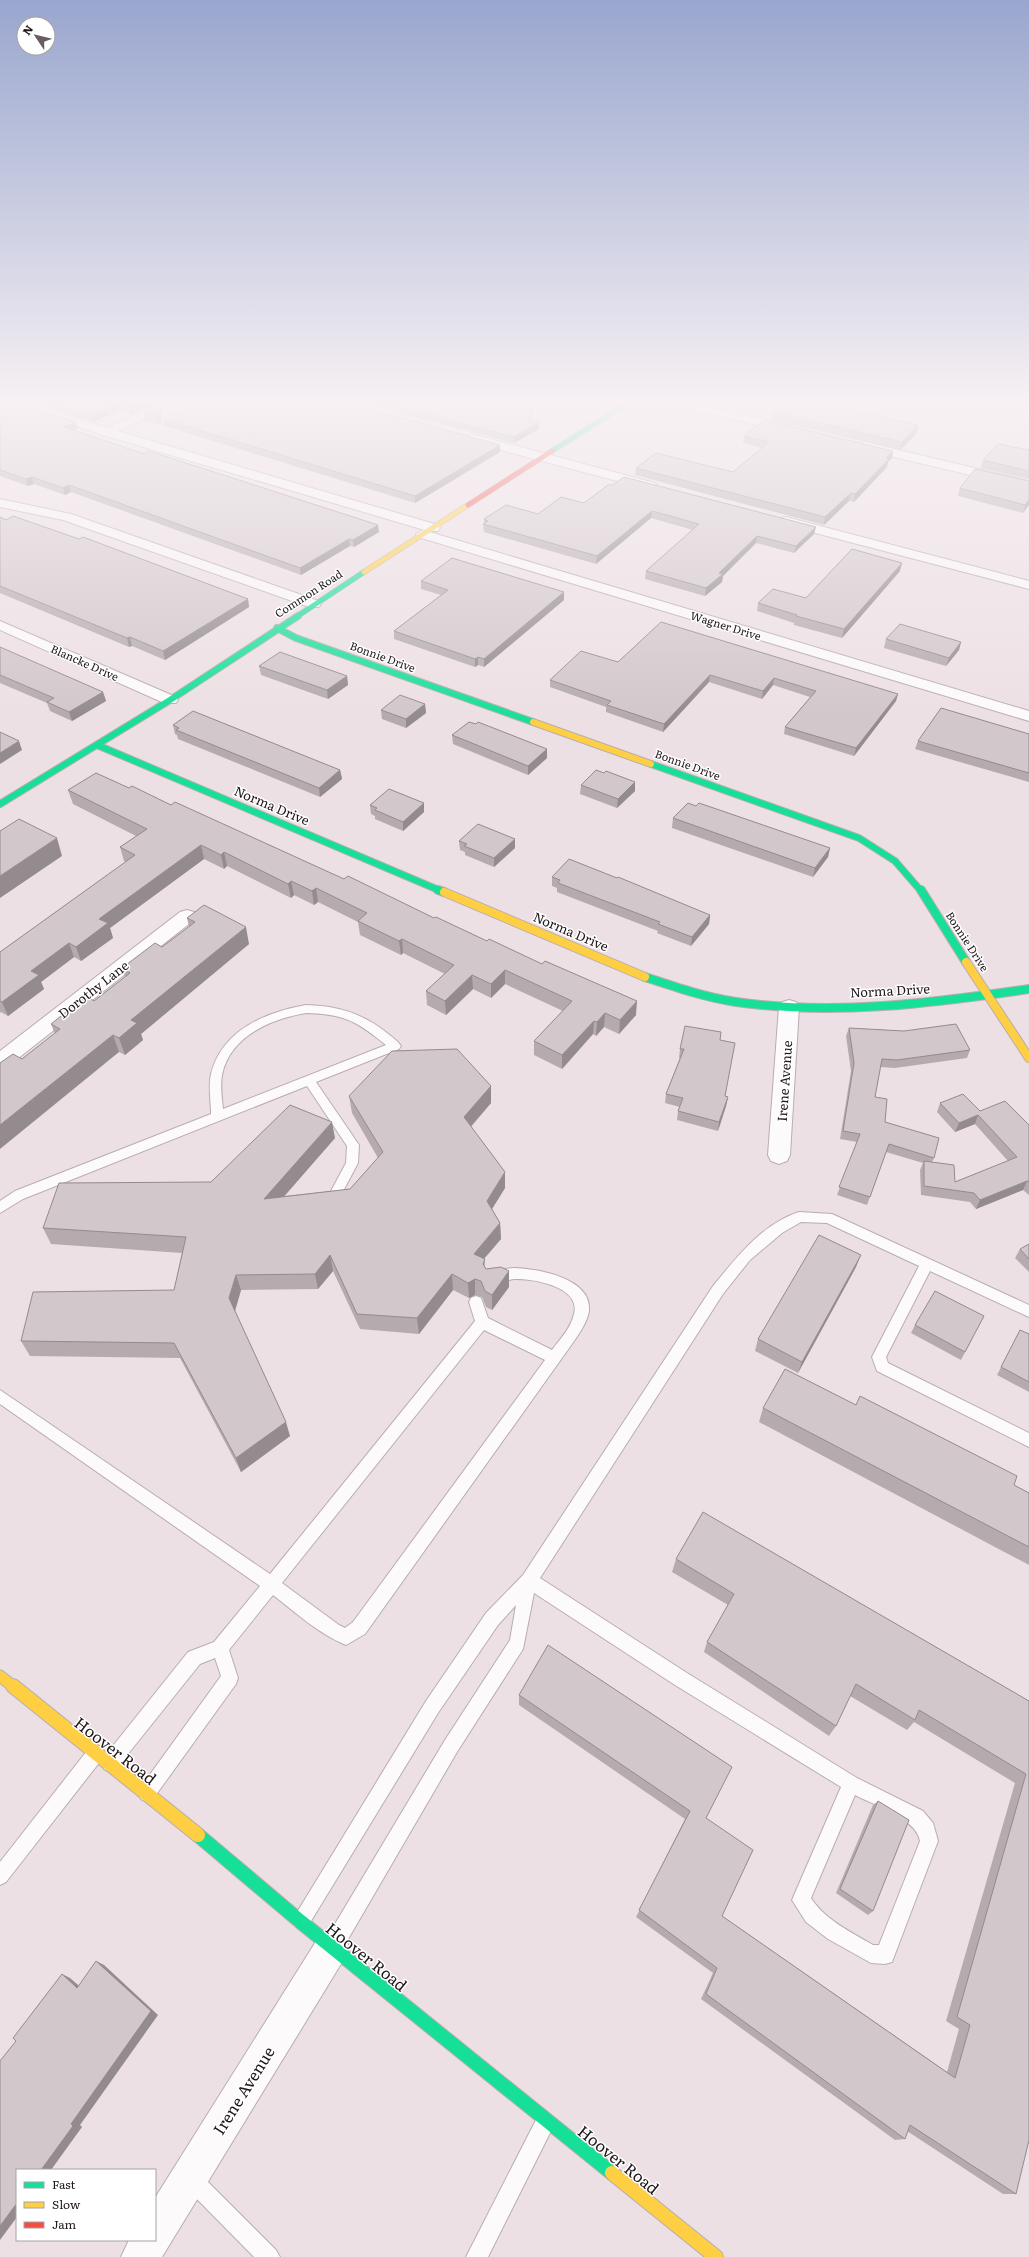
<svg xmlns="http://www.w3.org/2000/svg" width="1029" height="2257" font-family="Literata,serif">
  <rect width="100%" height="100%" fill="#ede0e4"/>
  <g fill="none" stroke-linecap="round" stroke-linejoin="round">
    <defs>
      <g id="lane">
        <path d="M306,1005C338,1006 362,1013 387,1033C392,1037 398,1041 401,1046L399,1049L316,1082L359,1145L358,1163L340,1197H332L330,1193L346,1163L347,1146L307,1086L23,1199L0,1213V1201L15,1191L211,1114C211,1101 208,1087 211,1074C222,1030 266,1012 306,1005ZM306,1013C345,1014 356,1021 386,1045L223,1109C222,1098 220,1087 222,1075C230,1036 271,1019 306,1013Z"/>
        <path d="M799,1212L832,1214L1029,1305V1317L930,1271L886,1357L888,1363L1029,1433V1447L877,1371L872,1357L919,1266L827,1223L801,1222L782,1233L750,1260L723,1294L540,1578L687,1673L857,1778L923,1811L933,1823L938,1841L892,1962L885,1964L871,1963L828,1939L806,1922L792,1900L841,1787L675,1685L534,1593L523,1649L457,1752L340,1953L333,1955L326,1953L324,1946L326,1939L445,1740L510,1640L516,1605L498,1625L438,1713L308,1926L302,1929L296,1926L293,1920L296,1914L426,1701L486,1613L523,1575L713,1286C737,1257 762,1224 799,1212ZM855,1795C874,1805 916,1818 920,1841L879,1945H873C851,1932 825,1920 811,1898Z"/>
        <path d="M515,1268C538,1269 592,1278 589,1311C587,1323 579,1334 572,1344L365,1634L346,1645C319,1634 296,1613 273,1595L229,1650L238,1678L236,1684L153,1799L147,1802L141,1799L138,1793L141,1787L221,1676L215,1658L200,1664L116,1769L110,1772L104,1769L101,1763L104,1757L188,1652L214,1642L260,1586L0,1404V1390L270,1574L475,1321L469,1302L471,1298L476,1296L481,1298L488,1318L552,1350C560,1339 571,1328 574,1314C581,1287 535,1279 516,1279C507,1279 497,1285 489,1282L487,1278L489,1274L503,1269ZM484,1330L545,1360L353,1622L345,1628L339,1625L282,1583Z"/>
        <polygon points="96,1745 102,1747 104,1753 102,1759 6,1882 0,1885 0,1862 90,1747"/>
        <polygon points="545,2113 552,2116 555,2123 488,2257 466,2257 538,2116"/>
        <polygon points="192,2170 199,2173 276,2250 280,2257 254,2257 185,2187 182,2180 185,2173"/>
      </g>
      <g id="street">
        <polygon points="8,402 25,402 107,428 162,402 177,402 175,404 118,431 438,525 440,528 438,531 428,531 103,435 10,404"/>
        <polygon points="392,402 406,402 384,415 376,415 374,413 376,411"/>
        <polygon points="669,402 688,402 794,427 796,429 790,433 671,404"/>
        <polygon points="994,402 1015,402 1029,405 1029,411 996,404"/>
        <polygon points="471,434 655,483 657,486 651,490 467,441 465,438"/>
        <polygon points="865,442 1029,481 1029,489 861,449 859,446 861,443"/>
        <polygon points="0,499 71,514 319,601 321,604 319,607 309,607 63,520 0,507"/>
        <polygon points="786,517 1029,581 1029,589 781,524 779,521 781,518"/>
        <polygon points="423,530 1029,711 1029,721 418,537 416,534"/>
        <polygon points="0,621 176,697 178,700 176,703 164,703 0,630"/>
        <polygon points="187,910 194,912 196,916 194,920 7,1067 0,1070 0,1051 180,912"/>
        <polygon points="789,1000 796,1002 799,1007 790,1155 787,1161 779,1164 771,1161 768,1155 779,1007 782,1002"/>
        <polygon points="332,1930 344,1935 349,1947 344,1959 162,2257 121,2257 129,2240 155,2240 155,2198 320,1935"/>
      </g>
      <g id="fast-far3">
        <polyline points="552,451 629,402"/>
        <polyline points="296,617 364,572"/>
      </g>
      <g id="fast-far2">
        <polyline points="277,628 296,638 533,722"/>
        <polyline points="97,745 441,891"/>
        <polyline points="651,764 859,838 895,861 921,891"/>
        <polyline points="0,804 170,700 298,616"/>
      </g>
      <g id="fast-far1">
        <polyline points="438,890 444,892"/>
        <polyline points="921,890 966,962"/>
        <path d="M645,977C675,987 704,997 736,1002C833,1016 933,1003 1029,989"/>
      </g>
      <polyline id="fast" points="198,1835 301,1922 612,2173"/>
      <polyline id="slow-far4" points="364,572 468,505"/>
      <polyline id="slow-far3" points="533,722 651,764"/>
      <g id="slow-far2">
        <polyline points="444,892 645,977"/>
        <polyline points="966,962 1029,1058"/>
      </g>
      <polyline id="slow-far1" points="0,1676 14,1687"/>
      <g id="slow">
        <polyline points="13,1686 198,1835"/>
        <polyline points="612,2173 716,2257"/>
      </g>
      <polyline id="jam" points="468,505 552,451"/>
    </defs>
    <use href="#lane" stroke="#b8adb1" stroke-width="2"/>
    <use href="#street" stroke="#b8adb1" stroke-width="2"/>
    <use href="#fast-far3" stroke="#b8adb1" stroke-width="6"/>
    <use href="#fast-far2" stroke="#b8adb1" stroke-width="8"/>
    <use href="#fast-far1" stroke="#b8adb1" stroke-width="10"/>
    <use href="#fast" stroke="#b8adb1" stroke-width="16"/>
    <use href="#slow-far4" stroke="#b8adb1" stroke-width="6"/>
    <use href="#slow-far3" stroke="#b8adb1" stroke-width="8"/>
    <use href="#slow-far2" stroke="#b8adb1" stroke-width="10"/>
    <use href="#slow-far1" stroke="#b8adb1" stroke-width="13"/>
    <use href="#slow" stroke="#b8adb1" stroke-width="16"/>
    <use href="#jam" stroke="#b8adb1" stroke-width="6"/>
    <use href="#lane" fill="#fcfafb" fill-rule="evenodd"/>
    <use href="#street" fill="#fcfafb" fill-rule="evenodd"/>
    <use href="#fast-far3" stroke="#16e098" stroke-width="5"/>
    <use href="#fast-far2" stroke="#16e098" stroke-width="6"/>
    <use href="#fast-far1" stroke="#16e098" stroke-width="8"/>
    <use href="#fast" stroke="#16e098" stroke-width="14"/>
    <use href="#slow-far4" stroke="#ffcf43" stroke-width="5"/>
    <use href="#slow-far3" stroke="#ffcf43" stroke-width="6"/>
    <use href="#slow-far2" stroke="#ffcf43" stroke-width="8"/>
    <use href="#slow-far1" stroke="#ffcf43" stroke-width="11"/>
    <use href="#slow" stroke="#ffcf43" stroke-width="14"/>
    <use href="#jam" stroke="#f24e42" stroke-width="5"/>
  </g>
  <g fill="#b5abaf">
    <polygon points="0,402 78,428 74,430 379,532 354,547 350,546 301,575 71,492 65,495 34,484 28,486 0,476"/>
    <polygon points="29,402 161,402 131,415 118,411 93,422"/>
    <polygon points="357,402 535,402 530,420 539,429 514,443"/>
    <polygon points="570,402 583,402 580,404"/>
    <polygon points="192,406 500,452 415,503 164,426 163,419"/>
    <polygon points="144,412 162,412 161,425 145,420"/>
    <polygon points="773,412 917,433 900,450 772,420"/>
    <polygon points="744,436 893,451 892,458 888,462 887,467 854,502 849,501 824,525 635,475 636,468 733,472 762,448 743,443"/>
    <polygon points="1029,450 1029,479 981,468 983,460"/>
    <polygon points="1029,481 1029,505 1023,513 958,496 960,488"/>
    <polygon points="608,485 814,534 794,553 756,543 723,576 722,582 705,596 645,579 646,571 693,530 651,518 596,564 484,532 483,524 484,523 484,519 538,514 584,503"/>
    <polygon points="0,517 248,599 249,607 165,660 132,646 129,647 0,593"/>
    <polygon points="900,571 842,638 794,625 794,623 757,611 758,603 806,598"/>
    <polygon points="421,581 564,592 564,600 484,667 478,665 475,667 394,639 394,631 441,595 421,589"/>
    <polygon points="661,622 898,694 896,701 854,756 784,734 785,727 810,697 773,685 762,699 709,682 663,732 606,712 606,707 550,687 550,680 618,662"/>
    <polygon points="886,639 961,642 959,650 946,666 884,648"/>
    <polygon points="0,647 103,692 106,701 72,721 50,711 47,703 0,683"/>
    <polygon points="259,666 347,676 348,685 328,699 261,675"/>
    <polygon points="425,704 426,713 406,728 382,719 381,710"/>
    <polygon points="476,724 547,749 547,758 528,775 453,744 452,735"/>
    <polygon points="173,725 340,770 342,779 320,797 178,739 177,735 175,734"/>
    <polygon points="1029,734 1029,782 915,749 918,741"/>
    <polygon points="581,785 635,791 617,808 580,794"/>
    <polygon points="129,788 171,805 636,1015 619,1034 604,1027 596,1036 593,1034 562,1069 534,1055 534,1041 563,1011 505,984 491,998 473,989 446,1015 427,1005 426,991 445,974 403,953 401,955 360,935 358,922 318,902 314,905 294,895 291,898 227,866 224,869 204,859 110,928 113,938 81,961 74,957 41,982 44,989 8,1016 1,1012 0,1013 0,952 126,862 124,861 120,847 136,836 73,804 68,790"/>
    <polygon points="424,803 424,812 403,831 375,819 375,816 371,814 370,805"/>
    <polygon points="696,806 830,848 828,857 813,877 672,828 673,818"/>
    <polygon points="459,841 515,848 494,867 465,855 465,852 460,850"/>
    <polygon points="552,877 710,915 709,924 691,946 657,933 658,931 557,892 557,888 552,886"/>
    <polygon points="187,918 249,944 141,1034 143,1040 125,1055 119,1052 22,1059 55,1034 51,1024 94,1001 125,977 122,968 162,947 189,927"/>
    <polygon points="849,1028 970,1050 967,1058 895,1068 880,1067 875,1097 885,1122 934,1158 932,1162 955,1182 1008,1161 975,1124 955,1132 937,1112 940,1103 980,1111 1029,1125 1029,1195 1023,1190 976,1209 970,1202 921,1195 920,1170 923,1163 886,1152 867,1205 837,1195 857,1142 840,1139 851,1071 846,1036"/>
    <polygon points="720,1040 725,1096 728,1097 726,1106 718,1131 677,1120 678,1111 680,1107 665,1103 666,1094 680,1058 679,1058 680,1049"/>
    <polygon points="491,1086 491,1103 471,1127 505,1188 492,1209 500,1223 501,1239 484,1259 485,1259 485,1267 486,1269 509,1271 509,1287 492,1310 486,1307 482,1297 475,1295 469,1298 453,1290 419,1334 360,1329 333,1271 318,1289 241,1290 235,1311 290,1436 241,1472 180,1358 30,1356 21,1341 174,1290 182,1253 51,1244 43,1228 211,1182 335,1138 284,1196 350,1189 378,1158 352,1113 349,1096"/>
    <polygon points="1029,1244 1029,1272 1015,1258 1020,1249"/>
    <polygon points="856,1267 798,1373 755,1351 758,1339"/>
    <polygon points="984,1316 961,1360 911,1333 915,1325"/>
    <polygon points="1020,1330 1029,1334 1029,1392 997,1375"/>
    <polygon points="763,1408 1014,1485 1029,1493 1029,1565 759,1422"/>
    <polygon points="676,1559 1029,1701 1016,2194 1003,2194 907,2131 905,2139 895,2140 701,1999 713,1973 636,1917 685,1819 519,1705 519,1695 706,1818 722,1916 947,2072 959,2029 946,2021 1015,1783 914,1722 907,1730 850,1696 836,1726 829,1736 704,1652 707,1642 728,1605 672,1572"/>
    <polygon points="878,1801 873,1911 868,1915 836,1893 873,1805"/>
  </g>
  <g fill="#938b8e">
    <polygon points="145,402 161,402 131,415 129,408"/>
    <polygon points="533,402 535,402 529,426 529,419"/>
    <polygon points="116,404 118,411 93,422 91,415"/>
    <polygon points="161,404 162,412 161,425 159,417"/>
    <polygon points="76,422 78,428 66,433 64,427"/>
    <polygon points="539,422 539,429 514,443 514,437"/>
    <polygon points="918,425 917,433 900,450 902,442"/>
    <polygon points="500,445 500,452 415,503 415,496"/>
    <polygon points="893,451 892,458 888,462 887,467 854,502 855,494 886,458"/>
    <polygon points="32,477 34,484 28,486 26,479"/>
    <polygon points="69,485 71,492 65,495 63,488"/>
    <polygon points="851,493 849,501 824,525 825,517"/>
    <polygon points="1029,500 1029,505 1023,513 1025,505"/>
    <polygon points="652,511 651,518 596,564 597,556"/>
    <polygon points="378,525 379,532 354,547 353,540"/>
    <polygon points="816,527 814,534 794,553 796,546"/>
    <polygon points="757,536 756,543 723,576 722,582 705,596 706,588 719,573"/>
    <polygon points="349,539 350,546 301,575 300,568"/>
    <polygon points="902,563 900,571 842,638 844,629"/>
    <polygon points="564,592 564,600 484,667 484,659"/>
    <polygon points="248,599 249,607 165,660 163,651"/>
    <polygon points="130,637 132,646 129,647 127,638"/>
    <polygon points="961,642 959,650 946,666 949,658"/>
    <polygon points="478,657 478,665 475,667 475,659"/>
    <polygon points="710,675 709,682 663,732 664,724"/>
    <polygon points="347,676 348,685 328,699 327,690"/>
    <polygon points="774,678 773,685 762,699 763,691"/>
    <polygon points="103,692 106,701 72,721 69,712"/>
    <polygon points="898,694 896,701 854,756 856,748"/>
    <polygon points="425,704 426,713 406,728 406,719"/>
    <polygon points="19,741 22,750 0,764 0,753"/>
    <polygon points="547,749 547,758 528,775 528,766"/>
    <polygon points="340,770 342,779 320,797 319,788"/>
    <polygon points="635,782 635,791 617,808 618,799"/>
    <polygon points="424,803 424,812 403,831 403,822"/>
    <polygon points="57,838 62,856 0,898 0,876"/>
    <polygon points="515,839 515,848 494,867 494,858"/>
    <polygon points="201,845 204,859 110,928 113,938 81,961 76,947 99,919"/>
    <polygon points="830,848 828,857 813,877 815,868"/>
    <polygon points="224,852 227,866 224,869 221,855"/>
    <polygon points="291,881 294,895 291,898 288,884"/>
    <polygon points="316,888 318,902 314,905 312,891"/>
    <polygon points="710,915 709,924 691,946 692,937"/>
    <polygon points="246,927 249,944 141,1034 143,1040 125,1055 119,1038 131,1020"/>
    <polygon points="402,939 403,953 401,955 399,941"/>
    <polygon points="69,943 74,957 41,982 44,989 8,1016 2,1002 31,971"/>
    <polygon points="505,970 505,984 491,998 491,984"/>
    <polygon points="472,975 473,989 446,1015 445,1001"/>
    <polygon points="637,1001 636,1015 619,1034 620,1020"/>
    <polygon points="605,1013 604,1027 596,1036 597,1022"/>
    <polygon points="594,1021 593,1034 562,1069 562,1055"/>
    <polygon points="113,1035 119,1052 0,1149 0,1125"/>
    <polygon points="491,1086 491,1103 464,1134 464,1117"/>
    <polygon points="728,1097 726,1106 718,1131 719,1122"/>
    <polygon points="978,1115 975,1124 955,1132 959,1123"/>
    <polygon points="332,1122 335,1138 268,1215 264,1199"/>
    <polygon points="505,1172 505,1188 487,1217 487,1201"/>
    <polygon points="1027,1181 1023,1190 976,1209 980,1200"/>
    <polygon points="500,1223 501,1239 474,1270 474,1254"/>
    <polygon points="330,1255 333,1271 318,1289 315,1274"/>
    <polygon points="861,1255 856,1267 798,1373 802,1362"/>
    <polygon points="509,1271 509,1287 492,1310 492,1295"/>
    <polygon points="452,1274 453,1290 419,1334 417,1318"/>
    <polygon points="236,1275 241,1290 234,1314 229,1298"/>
    <polygon points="475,1279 475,1295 469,1298 468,1283"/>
    <polygon points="286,1422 290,1436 241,1472 236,1458"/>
    <polygon points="96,1961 104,1965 158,2015 80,2125 82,2127 51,2170 41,2170 71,2124"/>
    <polygon points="62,1974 70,1978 85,1991 77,1988"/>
    <polygon points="17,2203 17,2217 0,2240 0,2226"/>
  </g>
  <g fill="#d2c7cb" stroke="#938b8e">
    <polygon points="0,402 16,402 76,422 64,427 144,454 149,451 378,525 353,540 349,539 300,568 69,485 63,488 32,477 26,479 0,470"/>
    <polygon points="48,402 145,402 129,408 116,404 91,415"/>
    <polygon points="197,402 345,402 500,445 415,496 163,419 192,406"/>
    <polygon points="381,402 533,402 529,419 539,422 514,437"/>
    <polygon points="786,402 814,402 918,425 902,442 773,412"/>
    <polygon points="161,404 159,417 144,412"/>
    <polygon points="764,420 893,451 886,458 889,459 855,494 851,493 825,517 636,468 656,453 733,472 769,442 744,436"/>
    <polygon points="998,444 1029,450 1029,471 983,460"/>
    <polygon points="975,469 1029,481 1029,500 1025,505 960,488"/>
    <polygon points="624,477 816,527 796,546 757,536 719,573 723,574 706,588 646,571 699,524 652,511 597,556 483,524 488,521 484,519 506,505 538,514 561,497 584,503 608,485 612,485"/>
    <polygon points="13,516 79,539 83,537 248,599 163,651 130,637 127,638 0,586 0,517 6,520"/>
    <polygon points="852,549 902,563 844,629 796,616 797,615 758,603 773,589 806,598"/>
    <polygon points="452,558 564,592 484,659 478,657 475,659 394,631 448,590 421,581"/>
    <polygon points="661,622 898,694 856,748 785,727 816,691 774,678 763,691 710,675 664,724 607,705 611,701 550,680 581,651 618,662"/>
    <polygon points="900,624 961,642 949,658 886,639"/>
    <polygon points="0,647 103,692 69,712 47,702 54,698 0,675"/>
    <polygon points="280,652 347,676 327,690 259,666"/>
    <polygon points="400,695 425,704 406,719 381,710"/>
    <polygon points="941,708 1029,734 1029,773 918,741"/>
    <polygon points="193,711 340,770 319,788 176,730 179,728 173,725"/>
    <polygon points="469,722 476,724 478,722 547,749 528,766 452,735"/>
    <polygon points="0,732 19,741 0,753"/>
    <polygon points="596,770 604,773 606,771 635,782 618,799 581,785"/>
    <polygon points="96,773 129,788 132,786 171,805 175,802 344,879 348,876 434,918 436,917 487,941 489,939 542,964 545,961 637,1001 620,1020 605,1013 597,1022 594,1021 562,1055 534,1041 572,1001 505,970 491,984 472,975 445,1001 426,991 454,965 402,939 399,941 358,921 367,913 316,888 312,891 291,881 288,884 224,852 221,855 201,845 99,919 108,923 76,947 69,943 31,971 39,975 2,1002 0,1001 0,952 135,855 120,847 147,829 68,790"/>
    <polygon points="389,789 424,803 403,822 375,810 377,808 370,805"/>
    <polygon points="688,803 696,806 699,803 830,848 815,868 673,818"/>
    <polygon points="19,819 57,838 0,876 0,831"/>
    <polygon points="478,824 515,839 494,858 464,846 467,844 459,841"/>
    <polygon points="569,859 617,878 618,877 710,915 692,937 658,924 660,922 558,883 560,880 552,877"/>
    <polygon points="204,905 246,927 131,1020 137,1023 119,1038 113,1035 0,1125 0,1063 13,1054 22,1059 60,1029 51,1024 86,996 94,1001 130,973 122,968 155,943 162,947 195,922 187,918"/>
    <polygon points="956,1024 970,1050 897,1060 882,1059 875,1097 887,1099 885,1122 939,1138 934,1158 889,1144 870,1197 839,1187 860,1134 843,1131 854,1063 849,1028 904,1031"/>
    <polygon points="685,1026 721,1032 720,1040 735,1043 725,1096 728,1097 719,1122 678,1111 683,1098 666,1094 684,1049 680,1049"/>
    <polygon points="457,1049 491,1086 464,1117 505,1172 487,1201 500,1223 474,1254 485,1259 483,1264 486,1269 501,1267 509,1271 492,1295 485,1291 481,1281 475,1279 468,1283 452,1274 417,1318 357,1314 330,1255 315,1274 236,1275 229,1298 286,1422 236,1458 174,1343 21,1341 33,1292 174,1290 186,1237 43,1228 59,1183 211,1182 290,1105 332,1122 264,1199 350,1189 383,1152 349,1096 392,1051"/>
    <polygon points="963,1094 980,1111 1005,1101 1029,1125 1029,1182 1027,1181 980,1200 974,1193 924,1186 924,1161 954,1165 955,1182 1017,1157 978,1115 959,1123 940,1103"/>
    <polygon points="819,1235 861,1255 802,1362 758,1339"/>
    <polygon points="1029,1244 1029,1259 1020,1249"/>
    <polygon points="935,1291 984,1316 965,1352 915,1325"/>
    <polygon points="1020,1330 1029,1334 1029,1382 1001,1367"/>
    <polygon points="785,1369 856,1405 860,1396 1017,1476 1014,1485 1029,1493 1029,1547 763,1408"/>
    <polygon points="703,1512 1029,1701 1029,2140 1016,2194 910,2125 905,2139 706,1994 717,1968 639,1910 690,1811 519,1695 548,1645 732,1767 706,1818 753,1850 722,1916 955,2078 970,2025 957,2017 1026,1774 919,1710 915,1720 856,1684 836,1726 707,1642 734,1594 676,1559"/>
    <polygon points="878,1801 909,1820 873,1911 840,1889"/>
    <polygon points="96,1961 151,2011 71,2124 73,2126 41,2170 17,2170 17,2203 0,2226 0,2061 16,2041 13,2038 62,1974 77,1988"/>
  </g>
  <linearGradient id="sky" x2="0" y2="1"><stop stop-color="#99a6ce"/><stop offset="0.56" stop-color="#f7f1f3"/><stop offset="1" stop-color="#f7f1f3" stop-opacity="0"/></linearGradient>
  <rect width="1029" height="718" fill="url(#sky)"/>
  <g text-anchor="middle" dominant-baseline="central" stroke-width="3" stroke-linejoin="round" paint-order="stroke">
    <g font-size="11" fill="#20171b" stroke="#fff">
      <text transform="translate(308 593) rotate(-33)">Common Road</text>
      <text transform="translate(726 625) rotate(17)">Wagner Drive</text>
      <text transform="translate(383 656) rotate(20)">Bonnie Drive</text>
      <text transform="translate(85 662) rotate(24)">Blancke Drive</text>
      <text transform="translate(688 764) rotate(20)">Bonnie Drive</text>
      <text transform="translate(968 941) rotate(57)">Bonnie Drive</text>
    </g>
    <g font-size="13" fill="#20171b" stroke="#fff">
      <text transform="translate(272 805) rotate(23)">Norma Drive</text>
      <text transform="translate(571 931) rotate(23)">Norma Drive</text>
      <text transform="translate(93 989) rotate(-38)">Dorothy Lane</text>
      <text transform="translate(890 990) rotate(-3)">Norma Drive</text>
      <text transform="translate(784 1081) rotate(-86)">Irene Avenue</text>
    </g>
    <g font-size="16" fill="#20171b" stroke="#fff">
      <text transform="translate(116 1750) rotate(38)">Hoover Road</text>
      <text transform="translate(367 1956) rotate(39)">Hoover Road</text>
      <text transform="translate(243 2090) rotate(-58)">Irene Avenue</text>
      <text transform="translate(619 2159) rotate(39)">Hoover Road</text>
    </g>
  </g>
  <rect x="16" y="2169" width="140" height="72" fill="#ffffff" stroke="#a6a2a4"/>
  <rect x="24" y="2182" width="20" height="6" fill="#16e098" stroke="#a6a2a4"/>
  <text x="52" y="2189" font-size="12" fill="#20171b">Fast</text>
  <rect x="24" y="2202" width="20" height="6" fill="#ffcf43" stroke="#a6a2a4"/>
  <text x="52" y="2209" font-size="12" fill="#20171b">Slow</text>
  <rect x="24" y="2222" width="20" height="6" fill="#f24e42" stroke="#a6a2a4"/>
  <text x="52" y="2229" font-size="12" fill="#20171b">Jam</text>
  <g transform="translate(36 36) rotate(305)"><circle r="19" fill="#ffffff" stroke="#a6a2a4"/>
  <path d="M0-3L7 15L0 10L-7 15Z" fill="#685d61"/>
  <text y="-6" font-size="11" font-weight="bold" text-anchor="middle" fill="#20171b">N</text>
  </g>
</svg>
